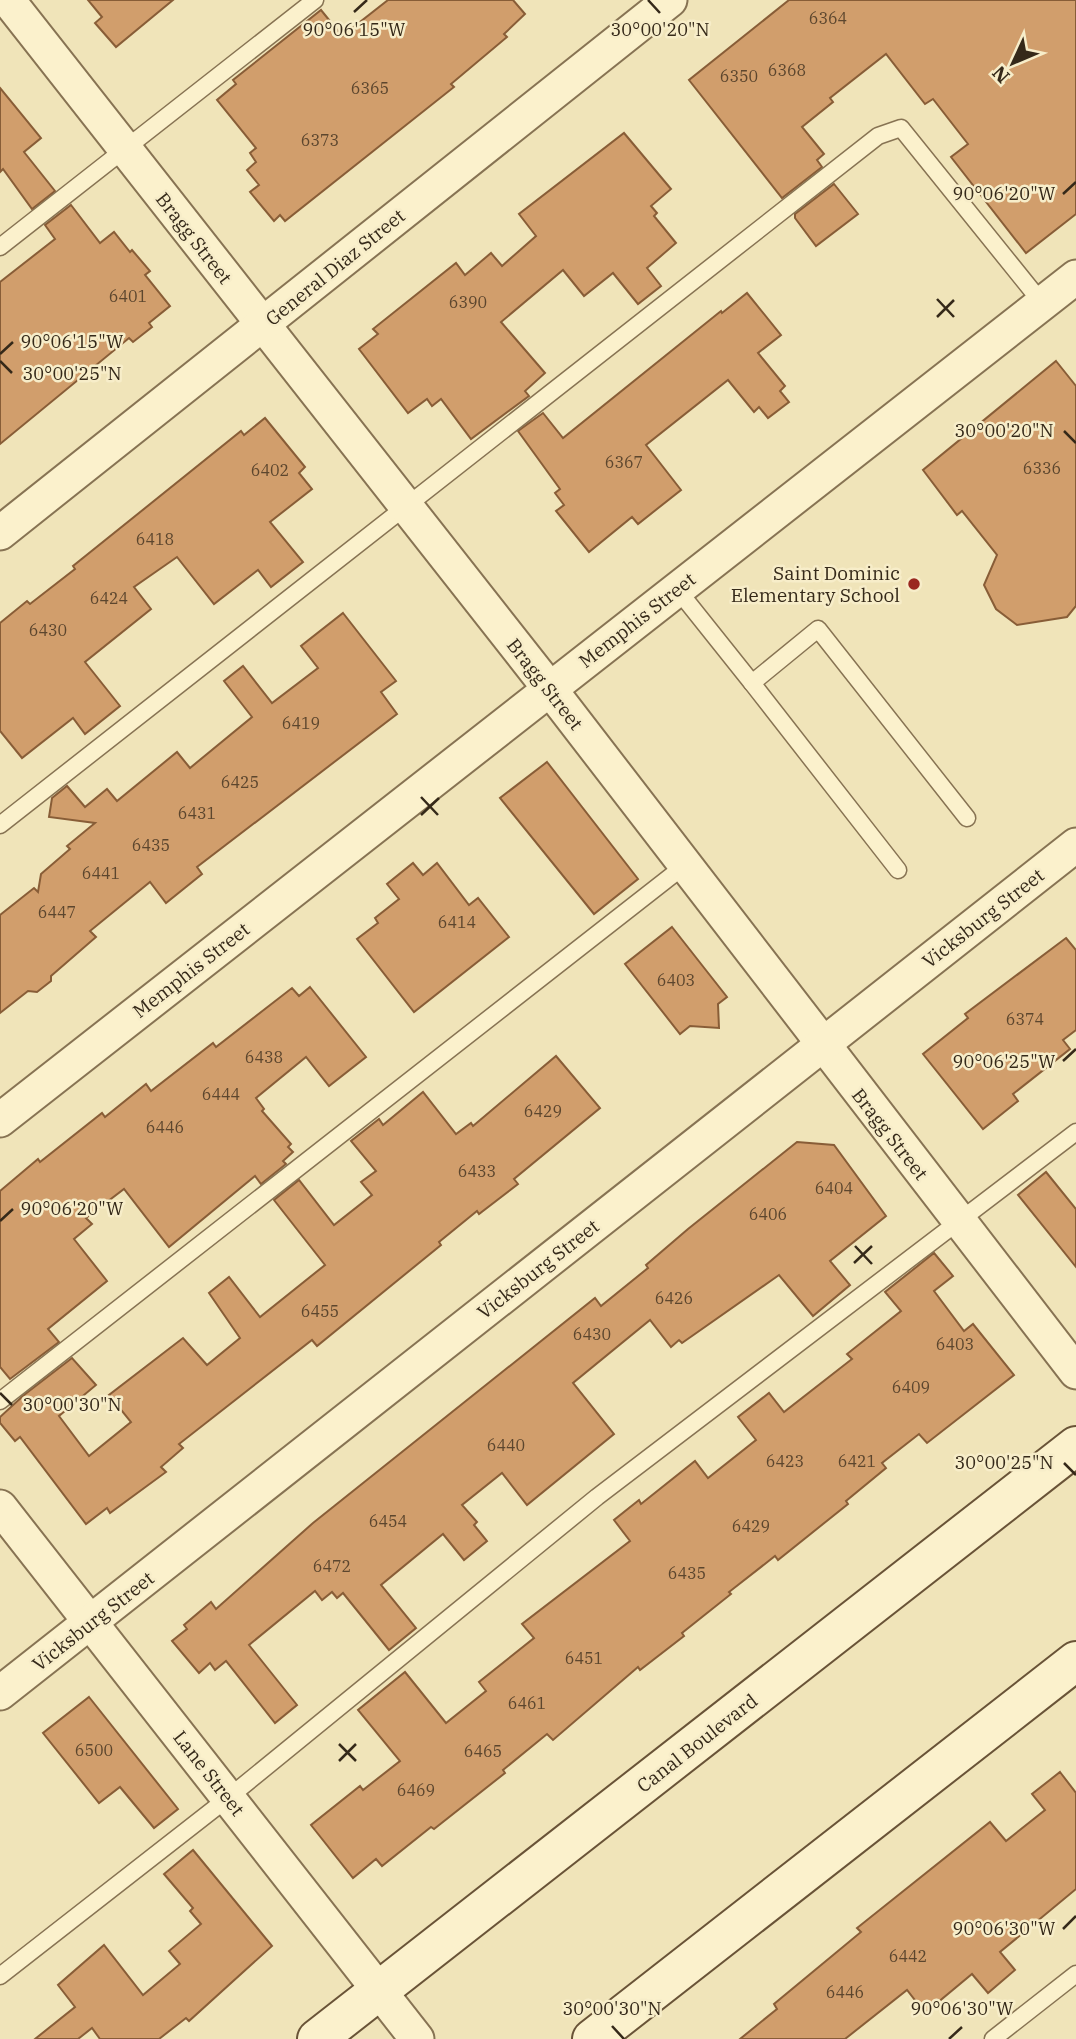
<svg xmlns="http://www.w3.org/2000/svg" width="1076" height="2039" font-family="'IBM Plex Serif',serif">
  <rect width="100%" height="100%" fill="#f0e4b9"/>
  <g fill="#d19e6c" stroke="#885d37" stroke-width="2">
    <polygon points="88,0 173,0 116,47 95,23 102,17"/>
    <polygon points="388,0 513,0 525,14 504,34 507,37 451,84 454,87 285,221 280,215 274,221 250,192 259,185 247,170 256,162 250,153 256,148 217,100 236,84 233,80 321,10 342,36"/>
    <polygon points="789,0 1076,0 1076,214 1026,253 951,157 968,144 933,99 925,104 886,54 830,98 833,102 802,127 824,154 817,160 822,167 782,198 689,80"/>
    <polygon points="0,88 41,138 24,152 55,191 32,209 3,169 0,172"/>
    <polygon points="624,133 671,189 651,206 657,213 654,216 676,243 647,268 661,286 638,304 613,273 584,296 563,270 501,322 545,373 525,391 529,396 471,439 441,399 432,406 427,399 408,413 359,349 378,334 373,329 456,263 465,275 491,253 502,266 536,236 519,214"/>
    <polygon points="834,184 858,214 816,246 795,218 795,214"/>
    <polygon points="71,205 100,243 114,232 130,252 132,250 150,271 145,275 170,306 149,323 152,327 133,342 129,338 0,444 0,282 55,239 45,225"/>
    <polygon points="747,293 781,335 758,353 785,386 780,391 789,402 768,418 759,407 754,412 728,380 646,445 681,490 638,524 632,517 589,552 556,511 564,505 555,493 560,489 518,431 543,413 563,438 721,311 722,313"/>
    <polygon points="1056,361 1076,386 1076,606 1067,617 1017,625 996,609 984,585 997,555 962,511 957,515 923,470"/>
    <polygon points="265,418 305,467 299,473 312,489 270,522 303,562 271,587 258,570 214,604 177,557 134,587 151,609 85,662 120,706 85,734 73,718 22,758 0,731 0,623 27,601 30,604 75,569 73,566 241,431 244,435"/>
    <polygon points="343,613 396,681 381,692 397,714 197,867 202,874 166,903 150,882 90,931 96,937 51,976 51,981 37,992 28,991 0,1013 0,915 34,888 38,892 41,874 70,849 67,846 95,823 49,817 52,798 67,786 85,807 107,789 117,801 177,752 190,768 252,717 224,681 243,666 272,703 318,668 301,646"/>
    <polygon points="547,762 638,879 594,914 500,798"/>
    <polygon points="413,863 423,875 437,863 469,905 478,898 509,937 414,1012 357,939 378,923 375,918 399,899 387,884"/>
    <polygon points="672,927 727,997 718,1004 719,1028 690,1026 680,1034 625,964"/>
    <polygon points="1066,938 1076,950 1076,1030 1063,1040 1070,1049 1013,1094 1018,1101 983,1129 923,1054 968,1018 965,1014"/>
    <polygon points="310,987 366,1057 329,1086 306,1057 256,1098 264,1109 262,1111 291,1144 288,1147 293,1152 283,1161 286,1164 261,1184 255,1176 169,1247 124,1189 86,1218 92,1224 74,1239 107,1281 48,1329 59,1342 10,1379 0,1367 0,1191 38,1159 40,1162 102,1113 105,1117 146,1084 151,1091 213,1043 216,1047 292,988 299,996"/>
    <polygon points="556,1056 600,1108 514,1179 518,1184 479,1214 477,1211 439,1242 441,1245 317,1346 312,1340 179,1444 183,1448 161,1467 166,1472 110,1513 107,1508 86,1524 20,1437 15,1441 0,1423 0,1417 24,1395 72,1358 96,1385 59,1416 89,1456 131,1422 109,1395 183,1338 207,1365 240,1338 209,1293 229,1277 260,1317 325,1265 274,1200 299,1180 334,1225 372,1195 361,1182 376,1171 351,1141 379,1119 383,1125 423,1092 456,1134 471,1123 473,1126"/>
    <polygon points="797,1142 834,1145 886,1216 830,1261 850,1285 813,1316 779,1275 682,1343 679,1340 671,1347 650,1320 573,1383 614,1434 527,1505 502,1473 462,1505 477,1522 474,1525 487,1541 464,1560 443,1534 381,1585 416,1628 389,1650 343,1593 337,1598 332,1592 322,1600 315,1591 249,1645 297,1705 275,1723 226,1661 215,1670 210,1663 199,1673 172,1641 187,1629 184,1625 211,1602 216,1609 313,1523 595,1298 601,1306 648,1268 646,1265 688,1229"/>
    <polygon points="1046,1172 1076,1209 1076,1267 1018,1195"/>
    <polygon points="934,1253 953,1276 934,1291 964,1331 973,1324 1014,1375 927,1443 919,1434 882,1463 886,1468 846,1501 848,1504 778,1560 775,1556 729,1592 731,1594 682,1633 684,1636 640,1670 638,1667 553,1740 547,1734 503,1770 505,1773 434,1829 431,1827 382,1866 376,1859 353,1878 311,1825 360,1786 363,1790 400,1761 358,1710 405,1672 446,1723 486,1691 479,1682 534,1638 522,1624 630,1541 614,1520 639,1500 641,1504 695,1461 708,1478 756,1440 738,1417 769,1393 784,1412 852,1359 847,1354 901,1311 885,1292"/>
    <polygon points="89,1697 178,1809 154,1828 120,1787 99,1803 43,1733"/>
    <polygon points="1060,1772 1076,1793 1076,1889 1000,1952 1015,1970 988,1993 972,1974 925,2013 907,1990 845,2039 740,2039 777,2009 774,2004 861,1932 857,1928 990,1822 1006,1841 1045,1810 1032,1794"/>
    <polygon points="193,1850 272,1946 189,2021 186,2018 159,2039 100,2039 92,2028 78,2039 35,2039 75,2007 58,1985 104,1945 143,1995 180,1964 169,1951 201,1924 190,1911 193,1908 164,1874"/>
  </g>
  <g fill="none" stroke-linecap="round" stroke-linejoin="round">
    <defs>
      <g id="service">
        <polyline points="0,247 315,0"/>
        <polyline points="677,589 752,683 818,629 967,818"/>
        <polyline points="752,683 898,870"/>
        <polyline points="0,825 878,136 901,128 1042,303"/>
        <polyline points="0,1401 684,866"/>
        <polyline points="0,1976 228,1798 597,1497 1076,1132"/>
        <polyline points="993,2039 1076,1974"/>
      </g>
      <g id="minor">
        <polyline points="8,0 549,688 1076,1372"/>
        <polyline points="0,533 670,0"/>
        <polyline points="0,1120 1076,277"/>
        <polyline points="0,1507 417,2039"/>
        <polyline points="0,1693 1076,845"/>
      </g>
      <g id="secondary">
        <polyline points="317,2039 1076,1446"/>
        <polyline points="592,2039 1076,1661"/>
      </g>
    </defs>
    <use href="#service" stroke="#877353" stroke-width="19"/>
    <use href="#minor" stroke="#877353" stroke-width="37"/>
    <use href="#secondary" stroke="#695337" stroke-width="42"/>
    <use href="#service" stroke="#fbf1cc" stroke-width="16"/>
    <use href="#minor" stroke="#fbf1cc" stroke-width="33"/>
    <use href="#secondary" stroke="#fbf1cc" stroke-width="38"/>
  </g>
  <path fill="none" stroke="#352919" stroke-width="2.5" d="M648,0L660,13M354,12L367,0M1063,194L1076,182M937,299L954,317M937,317L954,300M0,354L13,342M0,361L12,373M1064,431L1076,443M421,797L438,815M421,815L439,798M1063,1061L1076,1049M0,1221L13,1209M855,1246L872,1264M854,1263L872,1246M0,1393L12,1405M1064,1463L1076,1475M339,1744L356,1761M339,1761L356,1744M1063,1929L1076,1916M612,2026L624,2039M949,2039L962,2027"/>
  <circle fill="#9a281f" stroke="#f7edc9" stroke-width="2.5" cx="914" cy="584" r="7"/>
  <g text-anchor="middle" dominant-baseline="central" stroke-width="5" stroke-linejoin="round" paint-order="stroke">
    <g font-size="16" fill="#5c462e">
      <text x="828" y="18">6364</text>
      <text x="787" y="70">6368</text>
      <text x="739" y="76">6350</text>
      <text x="370" y="88">6365</text>
      <text x="320" y="140">6373</text>
      <text x="128" y="296">6401</text>
      <text x="468" y="302">6390</text>
      <text x="624" y="462">6367</text>
      <text x="1042" y="468">6336</text>
      <text x="270" y="470">6402</text>
      <text x="155" y="539">6418</text>
      <text x="109" y="598">6424</text>
      <text x="48" y="630">6430</text>
      <text x="301" y="723">6419</text>
      <text x="240" y="782">6425</text>
      <text x="197" y="813">6431</text>
      <text x="151" y="845">6435</text>
      <text x="101" y="873">6441</text>
      <text x="57" y="912">6447</text>
      <text x="457" y="922">6414</text>
      <text x="676" y="980">6403</text>
      <text x="1025" y="1019">6374</text>
      <text x="264" y="1057">6438</text>
      <text x="221" y="1094">6444</text>
      <text x="543" y="1111">6429</text>
      <text x="165" y="1127">6446</text>
      <text x="477" y="1171">6433</text>
      <text x="834" y="1188">6404</text>
      <text x="768" y="1214">6406</text>
      <text x="674" y="1298">6426</text>
      <text x="320" y="1311">6455</text>
      <text x="592" y="1334">6430</text>
      <text x="955" y="1344">6403</text>
      <text x="911" y="1387">6409</text>
      <text x="506" y="1445">6440</text>
      <text x="785" y="1461">6423</text>
      <text x="857" y="1461">6421</text>
      <text x="388" y="1521">6454</text>
      <text x="751" y="1526">6429</text>
      <text x="332" y="1566">6472</text>
      <text x="687" y="1573">6435</text>
      <text x="584" y="1658">6451</text>
      <text x="527" y="1703">6461</text>
      <text x="94" y="1750">6500</text>
      <text x="483" y="1751">6465</text>
      <text x="416" y="1790">6469</text>
      <text x="908" y="1956">6442</text>
      <text x="845" y="1992">6446</text>
    </g>
    <g font-size="19" fill="#352919" stroke="#f7edc9">
      <text transform="translate(194 238) rotate(52)">Bragg Street</text>
      <text transform="translate(335 267) rotate(-39)">General Diaz Street</text>
      <text transform="translate(637 620) rotate(-38)">Memphis Street</text>
      <text transform="translate(545 684) rotate(52)">Bragg Street</text>
      <text transform="translate(983 918) rotate(-38)">Vicksburg Street</text>
      <text transform="translate(191 970) rotate(-38)">Memphis Street</text>
      <text transform="translate(890 1134) rotate(52)">Bragg Street</text>
      <text transform="translate(538 1269) rotate(-38)">Vicksburg Street</text>
      <text transform="translate(93 1621) rotate(-38)">Vicksburg Street</text>
      <text transform="translate(697 1743) rotate(-38)">Canal Boulevard</text>
      <text transform="translate(209 1773) rotate(52)">Lane Street</text>
    </g>
    <g font-size="19" fill="#352919" stroke="#f7edc9" text-anchor="end">
      <text x="900" y="573">Saint Dominic<tspan x="900" dy="22">Elementary School</tspan></text>
    </g>
  </g>
  <g font-size="18" text-anchor="middle" fill="#352919" stroke="#f7edc9" stroke-width="5" stroke-linejoin="round" paint-order="stroke">
    <text x="354" y="36">90°06'15"W</text>
    <text x="660" y="36">30°00'20"N</text>
    <text x="1004" y="200">90°06'20"W</text>
    <text x="72" y="348">90°06'15"W</text>
    <text x="72" y="380">30°00'25"N</text>
    <text x="1004" y="437">30°00'20"N</text>
    <text x="1004" y="1068">90°06'25"W</text>
    <text x="72" y="1215">90°06'20"W</text>
    <text x="72" y="1411">30°00'30"N</text>
    <text x="1004" y="1469">30°00'25"N</text>
    <text x="1004" y="1935">90°06'30"W</text>
    <text x="612" y="2015">30°00'30"N</text>
    <text x="962" y="2015">90°06'30"W</text>
  </g>
  <g transform="translate(1013 63) rotate(226)" stroke="#f7edc9" stroke-width="5" paint-order="stroke">
  <path d="M0-5L12 26L0 18L-12 26Z" fill="#352919"/>
  <text y="-10" font-size="19" font-weight="bold" text-anchor="middle" fill="#352919">N</text>
  </g>
</svg>
